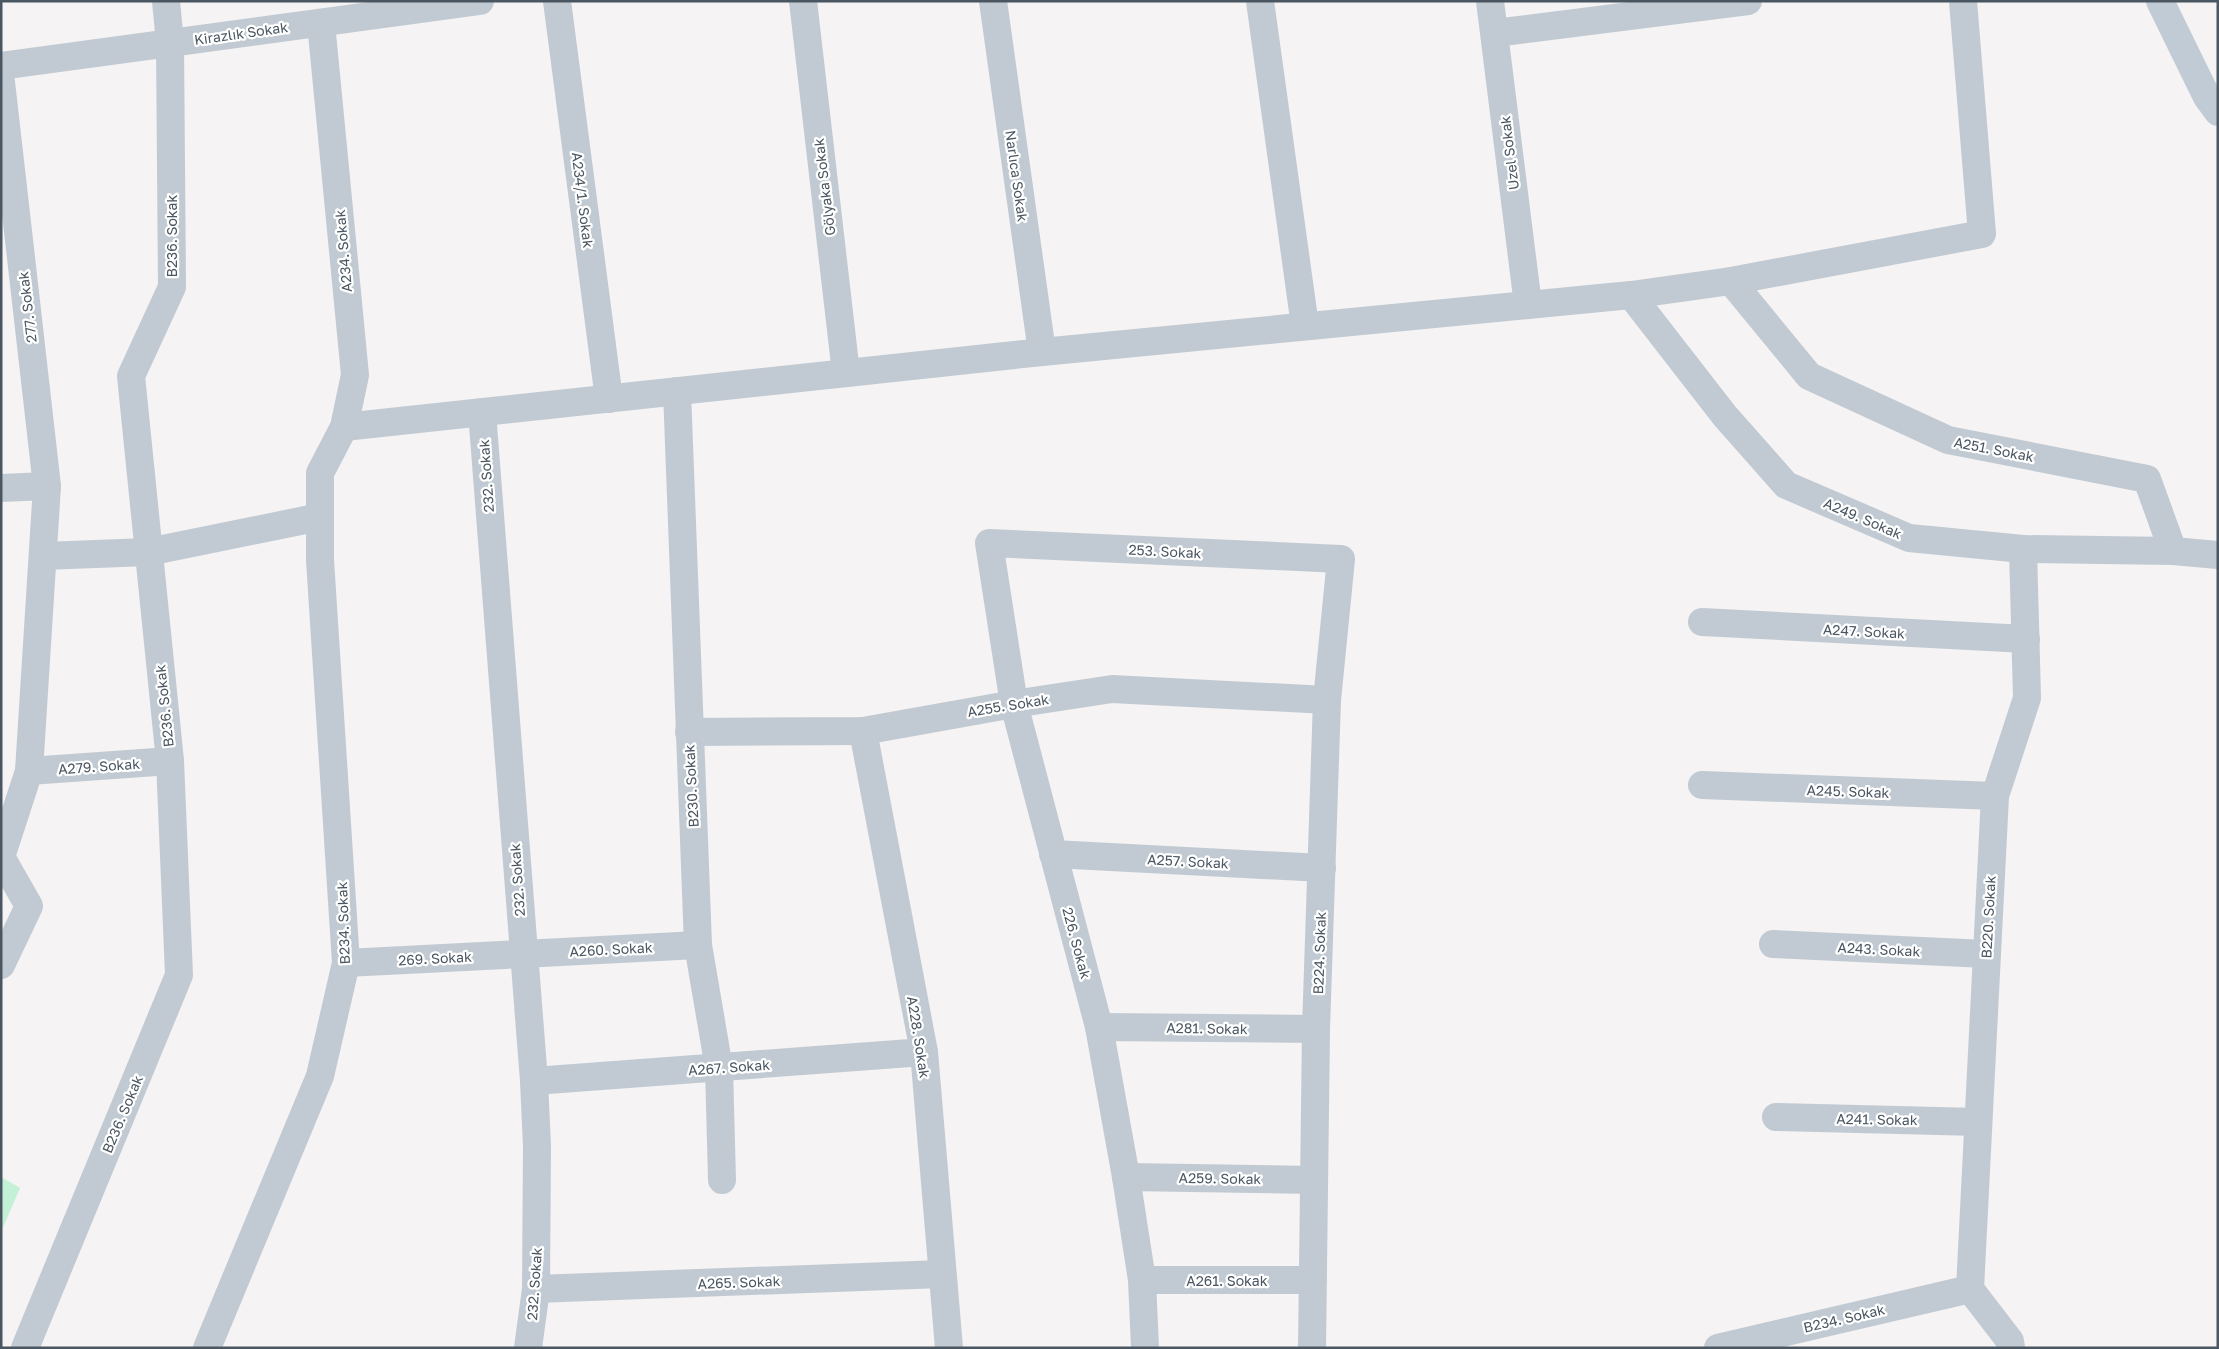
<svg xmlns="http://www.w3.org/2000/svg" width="2219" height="1349" font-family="'Golos Text',sans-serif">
  <rect width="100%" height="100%" fill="#f5f3f3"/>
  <polygon fill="#c3f1d5" points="1,1177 20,1188 1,1232"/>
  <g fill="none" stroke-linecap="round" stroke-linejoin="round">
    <g stroke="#c1cad2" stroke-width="28">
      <polyline points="557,1 609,399"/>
      <polyline points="803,1 846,373"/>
      <polyline points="993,1 1042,352"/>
      <polyline points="1260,1 1305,326"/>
      <polyline points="1490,1 1528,305"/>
      <polyline points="1495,33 1748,1"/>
      <polyline points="1,66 480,1"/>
      <polyline points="1,82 47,486 1,488"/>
      <polyline points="1731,281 1809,376 1948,440 2147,479 2173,551"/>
      <polyline points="1631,295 1725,416 1786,485 1909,538 2023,549 2173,551 2218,555"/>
      <polyline points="677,391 698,945 719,1068 722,1180"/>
      <polyline points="482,412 534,1081 537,1146 536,1289 528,1348"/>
      <polyline points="344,427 1042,352 1631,295 1731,281 1982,234 1963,1"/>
      <polyline points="43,556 148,552 320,517"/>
      <polyline points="1702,622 2026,639"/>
      <polyline points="863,731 924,1052 949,1348"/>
      <polyline points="689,732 863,731 1014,704 1112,689 1327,700"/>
      <polyline points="29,771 170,761"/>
      <polyline points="1702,785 1995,796"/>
      <polyline points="1053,854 1322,868"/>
      <polyline points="1773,944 1986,954"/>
      <polyline points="346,963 698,945"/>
      <polyline points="1,965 29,906 1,857 29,771 47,486"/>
      <polyline points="1099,1027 1316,1029"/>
      <polyline points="534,1081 924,1052"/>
      <polyline points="1776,1117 1978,1122"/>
      <polyline points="1126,1177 1314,1180"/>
      <polyline points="1142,1280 1313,1280"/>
      <polyline points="536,1289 942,1274"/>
      <polyline points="1970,1289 1995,796 2027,698 2023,549"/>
      <polyline points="1970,1289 2010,1341 2011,1348"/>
      <polyline points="25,1348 179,975 170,761 131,376 172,287 170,43 166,1"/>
      <polyline points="207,1348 320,1076 346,963 320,560 320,473 344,427 355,375 321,23"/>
      <polyline points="1145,1348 1142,1280 1126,1177 1099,1027 1014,704 989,543 1341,559 1327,700 1316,1029 1312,1348"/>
      <polyline points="1718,1348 1970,1289"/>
    </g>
    <polyline stroke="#c1cbd6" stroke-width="28" points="2160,1 2207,97 2218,112"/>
  </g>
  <g text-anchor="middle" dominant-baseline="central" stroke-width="4.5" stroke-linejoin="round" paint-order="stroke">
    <g font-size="14" fill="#4a5661" stroke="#fff">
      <text transform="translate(241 33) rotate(-8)">Kirazlık Sokak</text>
      <text transform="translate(1509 153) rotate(-97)">Uzel Sokak</text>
      <text transform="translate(1017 176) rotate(82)">Narlıca Sokak</text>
      <text transform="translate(824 187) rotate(-97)">Gölyaka Sokak</text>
      <text transform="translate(583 200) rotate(83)">A234/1. Sokak</text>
      <text transform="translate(171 236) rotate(-90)">B236. Sokak</text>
      <text transform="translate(343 251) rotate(-95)">A234. Sokak</text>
      <text transform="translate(27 307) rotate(-97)">277. Sokak</text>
      <text transform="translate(1994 449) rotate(11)">A251. Sokak</text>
      <text transform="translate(486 476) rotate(-94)">232. Sokak</text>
      <text transform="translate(1863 518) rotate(23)">A249. Sokak</text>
      <text transform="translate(1165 551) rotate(3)">253. Sokak</text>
      <text transform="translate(1864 631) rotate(3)">A247. Sokak</text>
      <text transform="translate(1008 705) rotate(-9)">A255. Sokak</text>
      <text transform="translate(164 706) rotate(-96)">B236. Sokak</text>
      <text transform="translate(99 766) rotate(-4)">A279. Sokak</text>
      <text transform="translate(691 786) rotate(-93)">B230. Sokak</text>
      <text transform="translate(1848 791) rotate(2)">A245. Sokak</text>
      <text transform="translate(1188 861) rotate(3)">A257. Sokak</text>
      <text transform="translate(517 880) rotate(-94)">232. Sokak</text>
      <text transform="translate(1988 917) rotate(-87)">B220. Sokak</text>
      <text transform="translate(343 923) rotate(-92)">B234. Sokak</text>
      <text transform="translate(1077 943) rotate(75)">226. Sokak</text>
      <text transform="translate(611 949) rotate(-3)">A260. Sokak</text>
      <text transform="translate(1879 949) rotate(3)">A243. Sokak</text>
      <text transform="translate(1319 953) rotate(-88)">B224. Sokak</text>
      <text transform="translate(435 958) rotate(-3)">269. Sokak</text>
      <text transform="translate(1207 1028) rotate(1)">A281. Sokak</text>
      <text transform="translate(919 1037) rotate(81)">A228. Sokak</text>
      <text transform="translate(729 1067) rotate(-4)">A267. Sokak</text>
      <text transform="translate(122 1114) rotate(-67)">B236. Sokak</text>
      <text transform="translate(1877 1119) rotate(1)">A241. Sokak</text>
      <text transform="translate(1220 1178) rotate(1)">A259. Sokak</text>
      <text x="1227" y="1280">A261. Sokak</text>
      <text transform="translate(739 1282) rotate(-2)">A265. Sokak</text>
      <text transform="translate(534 1284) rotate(-86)">232. Sokak</text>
      <text transform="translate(1844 1318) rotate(-13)">B234. Sokak</text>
    </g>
  </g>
  <rect width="2219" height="1349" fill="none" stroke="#4a5661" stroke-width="5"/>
</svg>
